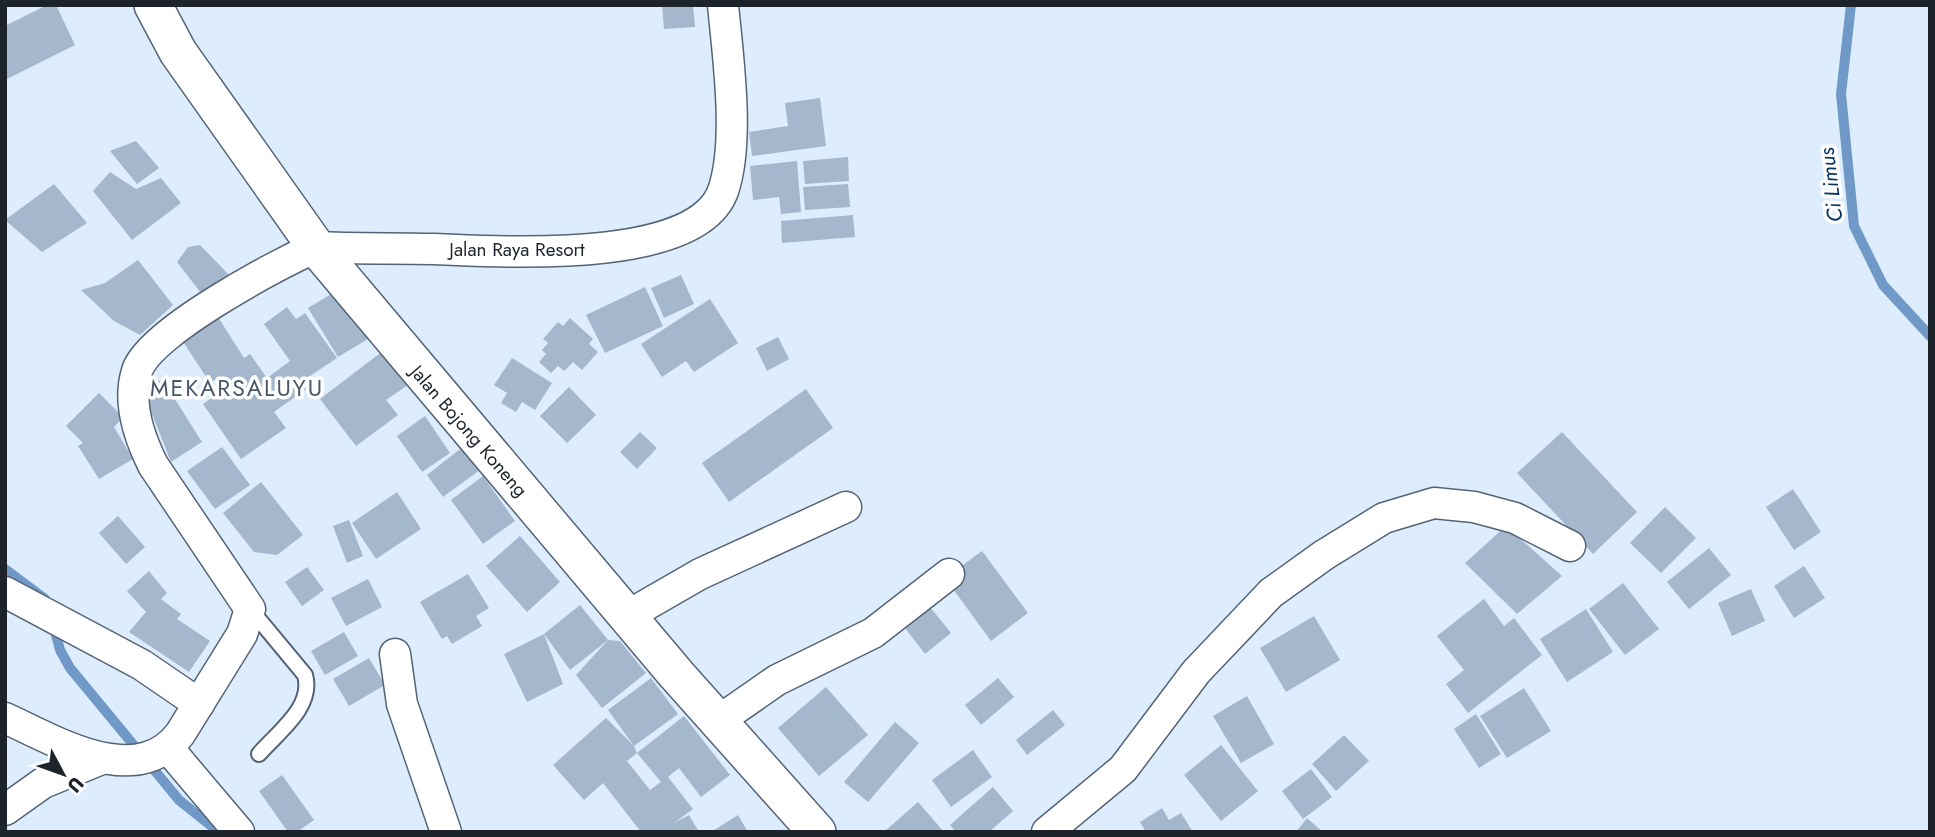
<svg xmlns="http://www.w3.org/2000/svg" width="1935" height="837" font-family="Jost,sans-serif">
  <rect width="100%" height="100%" fill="#deedfe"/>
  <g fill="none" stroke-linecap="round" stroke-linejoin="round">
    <g stroke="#7099c8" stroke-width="10">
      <polyline points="1851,5 1841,94 1854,226 1883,285 1930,336"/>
      <polyline points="5,569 45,599"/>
      <polyline points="53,624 60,650 70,668 179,800 219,832"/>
    </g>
  </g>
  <g fill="#a5b7cc">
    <polygon points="47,5 56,5 75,45 5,80 5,26"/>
    <polygon points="662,5 693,5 695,27 664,29"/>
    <polygon points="820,98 826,146 752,156 749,132 788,126 785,103"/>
    <polygon points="136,141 159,168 137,184 110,151"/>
    <polygon points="848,157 849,181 805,184 803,161"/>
    <polygon points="797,161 801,212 781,214 779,197 753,200 750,166"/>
    <polygon points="110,172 136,189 161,178 181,203 132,240 93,191"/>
    <polygon points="54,184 87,223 42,252 5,220"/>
    <polygon points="848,184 850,207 805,210 803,187"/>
    <polygon points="853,215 855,237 782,243 781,221"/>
    <polygon points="200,245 230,276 204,297 177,262 188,247"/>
    <polygon points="138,260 173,305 140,335 114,321 81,290 105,283"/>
    <polygon points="681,275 694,304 664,318 651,288"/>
    <polygon points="343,287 373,336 338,357 308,308"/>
    <polygon points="645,287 663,326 605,353 586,315"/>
    <polygon points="710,299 738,343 694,372 686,361 662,377 641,344"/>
    <polygon points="287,307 296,319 305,313 337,358 304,380 309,387 274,412 286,428 241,459 203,404 226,388 219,377 210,383 182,340 218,317 244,358 250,354 267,378 290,361 264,324"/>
    <polygon points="570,318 593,339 589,344 598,352 582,370 573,362 564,371 558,366 551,373 539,362 546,354 542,350 548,343 543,339 558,322 563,326"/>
    <polygon points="778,337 789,359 767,371 756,348"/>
    <polygon points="383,351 411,383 386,400 398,415 356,446 320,399"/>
    <polygon points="512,358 552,383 535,410 522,402 516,412 501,403 507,393 494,385"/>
    <polygon points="163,380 202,442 171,462 141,386"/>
    <polygon points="569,387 596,415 567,443 540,416"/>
    <polygon points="806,389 833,428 729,502 702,463"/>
    <polygon points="99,393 123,417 114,427 133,459 99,479 78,446 83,443 66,426"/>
    <polygon points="425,416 450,453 422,472 397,436"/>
    <polygon points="640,432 657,448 637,469 620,452"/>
    <polygon points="1562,432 1637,512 1593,554 1517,473"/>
    <polygon points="222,447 250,485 215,509 187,471"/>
    <polygon points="460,449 484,467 443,497 427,475"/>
    <polygon points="483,476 515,521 483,544 451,500"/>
    <polygon points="261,482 303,535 277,555 254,552 223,513"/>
    <polygon points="1793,489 1821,532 1794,550 1766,507"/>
    <polygon points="397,492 421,529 376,559 352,523"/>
    <polygon points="1665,507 1696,538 1661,573 1630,543"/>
    <polygon points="118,516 145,547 126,564 99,533"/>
    <polygon points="349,520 363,556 347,563 333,526"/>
    <polygon points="1506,526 1562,576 1517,614 1465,563"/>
    <polygon points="520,536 560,582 527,612 486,566"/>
    <polygon points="1709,548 1731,575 1689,609 1667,582"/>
    <polygon points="982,551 1028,613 991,641 945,578"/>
    <polygon points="1804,566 1825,598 1794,618 1774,586"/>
    <polygon points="307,567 324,590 302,606 285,582"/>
    <polygon points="149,571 167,593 161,599 181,614 177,619 210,641 189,672 129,632 146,612 127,591"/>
    <polygon points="468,574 489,608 476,616 482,626 452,644 447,636 442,639 420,602"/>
    <polygon points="368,579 382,607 346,626 331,598"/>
    <polygon points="1623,583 1659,629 1625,655 1589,609"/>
    <polygon points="1751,589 1765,621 1732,636 1718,603"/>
    <polygon points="1484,599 1504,626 1514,618 1542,655 1468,713 1446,684 1464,670 1437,636"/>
    <polygon points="580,605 608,640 570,670 544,634"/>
    <polygon points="930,607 951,633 925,654 905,628"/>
    <polygon points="1586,609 1613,652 1567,682 1540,639"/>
    <polygon points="1314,616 1340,660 1286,692 1260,648"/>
    <polygon points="344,632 358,656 325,675 311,651"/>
    <polygon points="544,634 563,684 527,702 504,654"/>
    <polygon points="608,640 620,641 646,673 602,708 576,675"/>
    <polygon points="369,658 385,685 349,706 333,679"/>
    <polygon points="651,678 678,714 634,746 637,753 627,761 650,790 661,782 637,753 684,716 730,775 701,797 679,768 668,777 693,809 674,823 689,815 699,832 641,832 603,783 584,800 553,765 606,718 634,746 608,710"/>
    <polygon points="998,678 1014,697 981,725 965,705"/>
    <polygon points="826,687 868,735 819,776 778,728"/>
    <polygon points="1524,688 1551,731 1507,758 1480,716"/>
    <polygon points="1247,696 1274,744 1241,763 1213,716"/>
    <polygon points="1053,710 1065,725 1027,755 1016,740"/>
    <polygon points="1476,714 1501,754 1479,768 1454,729"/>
    <polygon points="895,722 919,743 868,802 844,782"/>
    <polygon points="1344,735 1369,761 1336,791 1312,764"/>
    <polygon points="1221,745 1258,791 1221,821 1184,775"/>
    <polygon points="973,750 992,777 951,807 932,780"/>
    <polygon points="1311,769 1332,797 1303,819 1282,791"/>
    <polygon points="282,775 314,820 297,832 288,832 259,791"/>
    <polygon points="993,787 1013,811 989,832 956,832 950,825"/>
    <polygon points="918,802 944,832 884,832"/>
    <polygon points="1162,808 1169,820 1181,813 1193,832 1146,832 1140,822"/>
    <polygon points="738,815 748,832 711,832"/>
    <polygon points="1307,818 1323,832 1296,832"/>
  </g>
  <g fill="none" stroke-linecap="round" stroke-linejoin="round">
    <defs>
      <path id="service" d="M251,610L305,675C314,707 278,732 259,754"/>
      <g id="minor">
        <polyline points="5,592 142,665 199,704"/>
        <polyline points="627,616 700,574 846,507"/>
        <polyline points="395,654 402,704 446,832"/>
        <path d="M5,718C56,741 136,791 180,734L242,634L250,609L153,465C139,437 127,402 137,371C149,332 277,265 316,247C355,249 394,248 433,249C497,251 696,266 723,191C740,142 728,57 723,5"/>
        <polyline points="718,721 777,680 873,633 949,574"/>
        <polyline points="168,748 239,832"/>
        <polyline points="5,810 43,783 99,760"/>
        <polyline points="1047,832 1123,769 1196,672 1271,593 1324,555 1384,518 1434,503 1474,507 1515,518 1570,546"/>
      </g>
      <polyline id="tertiary" points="153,5 178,52 316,247 676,674 817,832"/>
    </defs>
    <use href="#service" stroke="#546476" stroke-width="18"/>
    <use href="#minor" stroke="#546476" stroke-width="33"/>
    <use href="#tertiary" stroke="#546476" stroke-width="40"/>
    <use href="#service" stroke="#fff" stroke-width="14"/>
    <use href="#minor" stroke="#fff" stroke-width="30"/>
    <use href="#tertiary" stroke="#fff" stroke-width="37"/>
  </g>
  <g text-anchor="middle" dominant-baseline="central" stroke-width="7" stroke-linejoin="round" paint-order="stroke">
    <g font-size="19" fill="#1c232a" stroke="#fff">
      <text x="517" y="249">Jalan Raya Resort</text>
      <text transform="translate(469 431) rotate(49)">Jalan Bojong Koneng</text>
    </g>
    <g font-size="21" font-style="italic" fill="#063460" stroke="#fff">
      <text transform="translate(1831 185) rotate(-97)">Ci Limus</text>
    </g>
    <g font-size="23" letter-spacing="2" fill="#48586a" stroke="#fff">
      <text x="237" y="388">MEKARSALUYU</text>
    </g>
  </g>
  <rect width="1935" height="837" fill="none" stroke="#1c232a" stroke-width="14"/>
  <g transform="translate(63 774) rotate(131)" stroke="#ffffff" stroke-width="5" paint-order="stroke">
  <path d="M0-5L12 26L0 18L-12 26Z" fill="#1c232a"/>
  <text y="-10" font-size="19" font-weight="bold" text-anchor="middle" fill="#1c232a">U</text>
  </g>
</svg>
